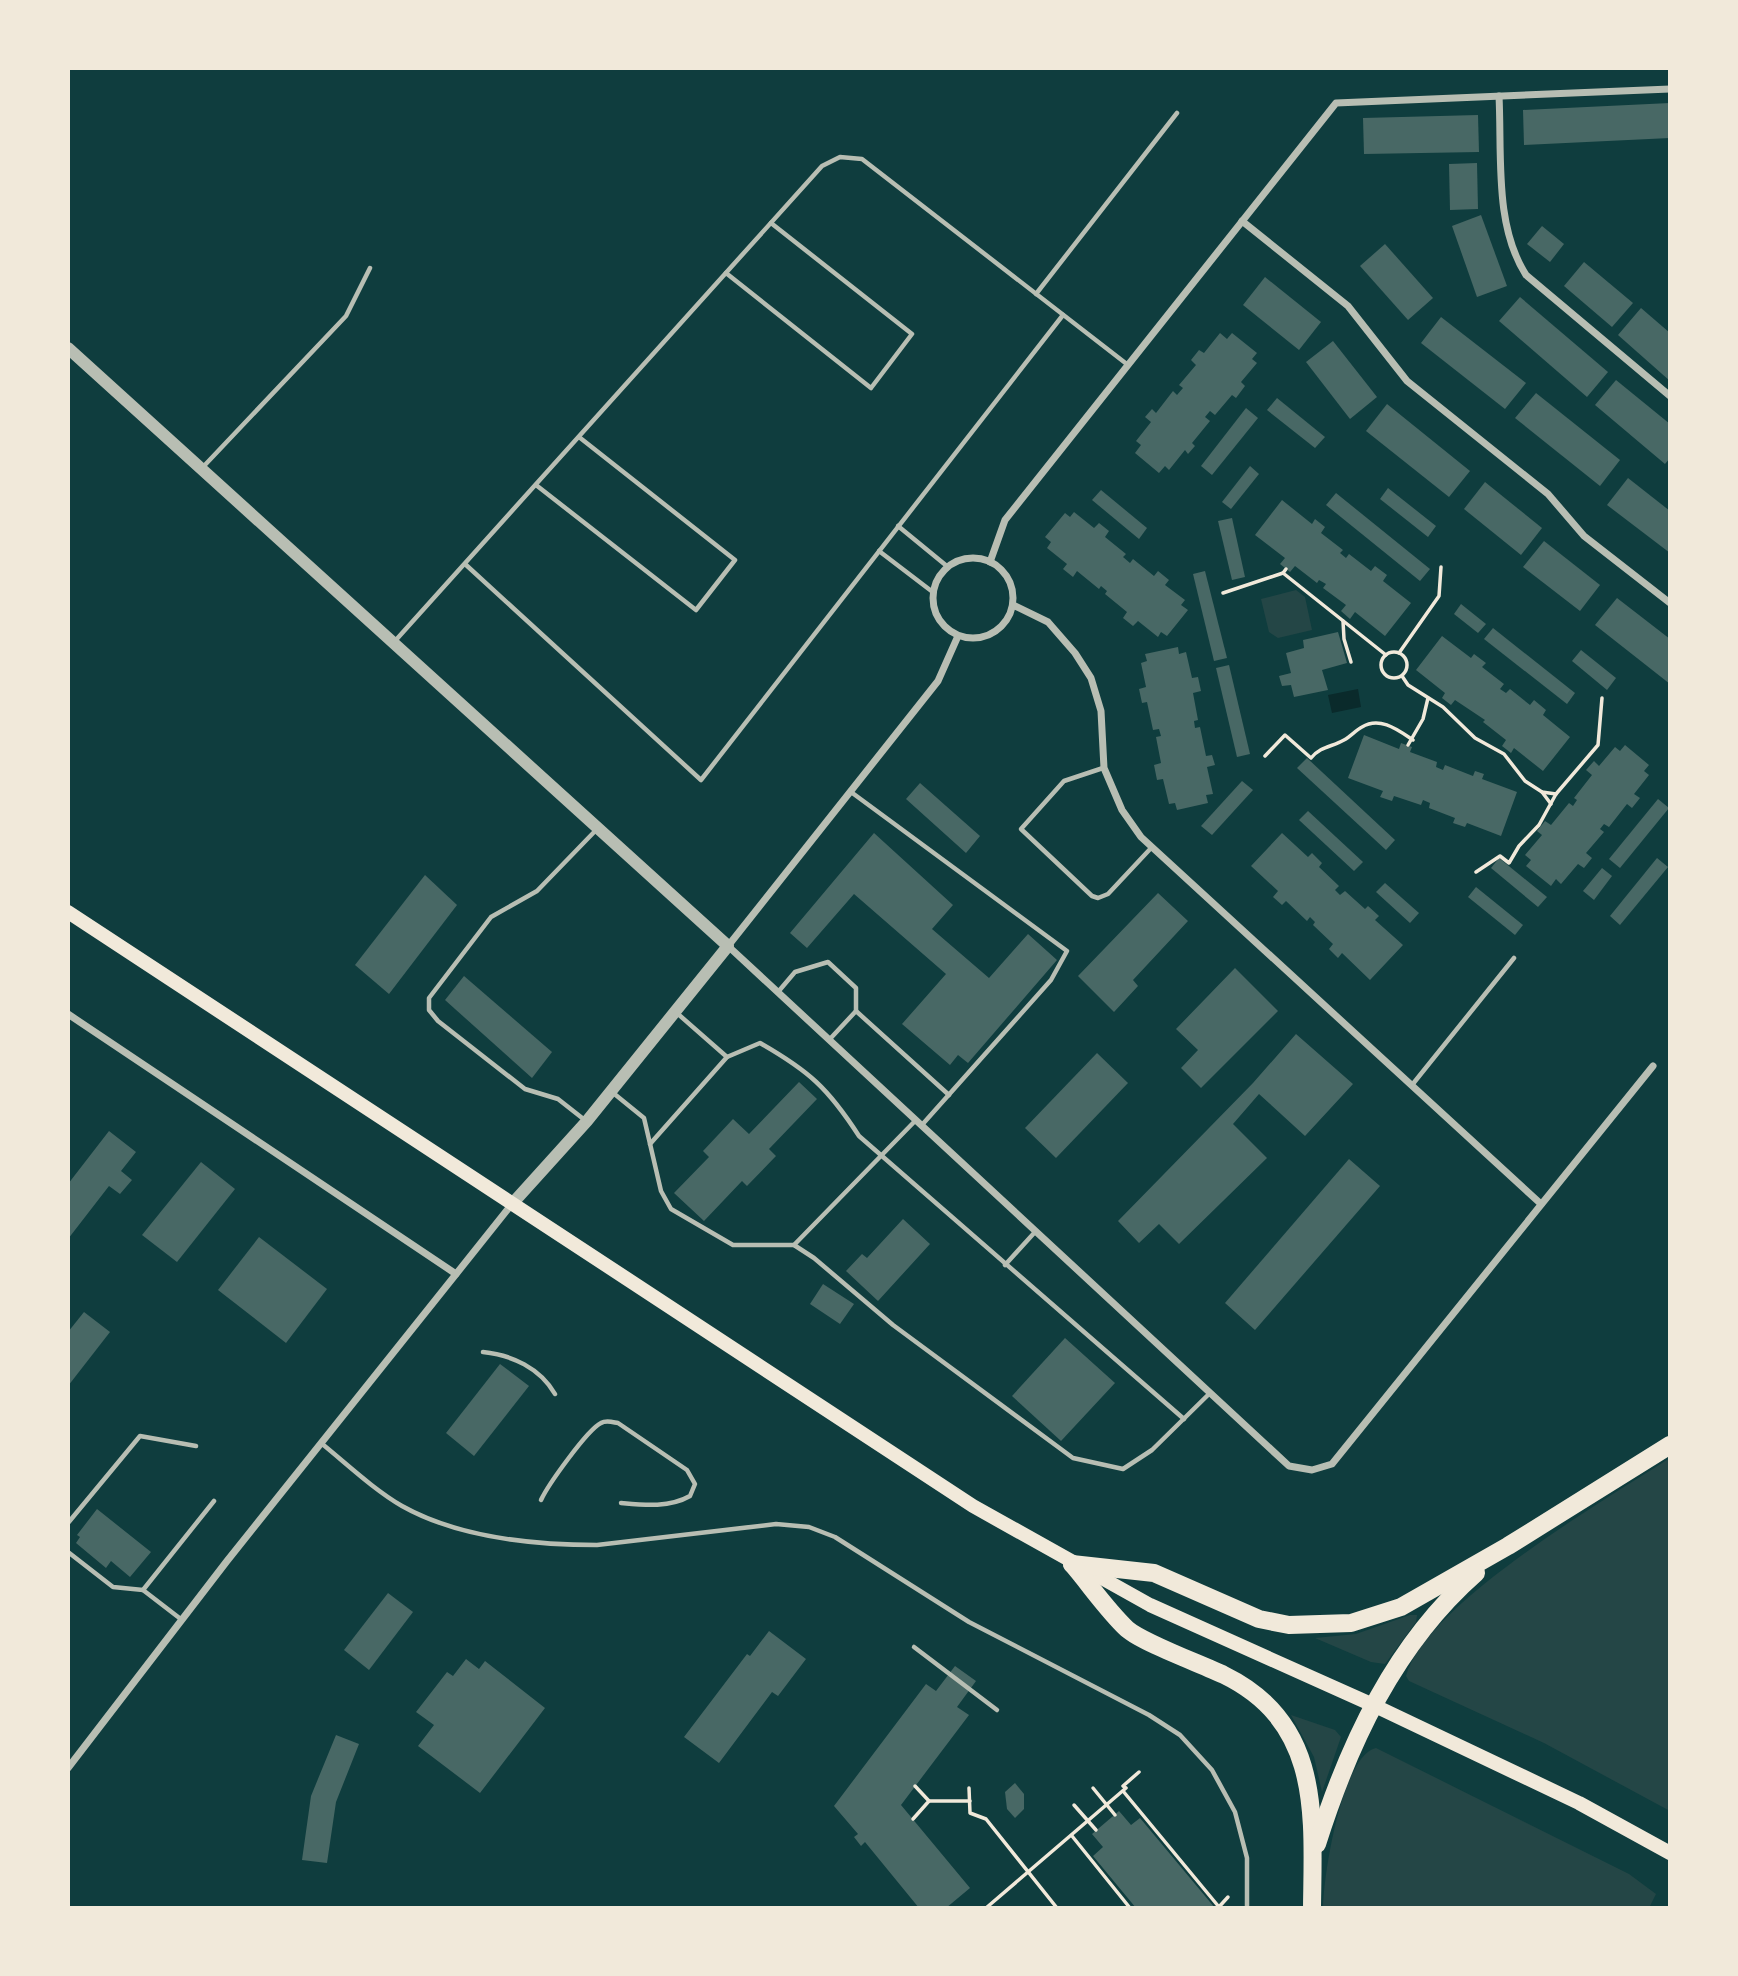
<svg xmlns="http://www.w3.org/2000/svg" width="1738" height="1976" font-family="Montserrat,sans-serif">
  <rect width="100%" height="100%" fill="#0f3d3e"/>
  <g fill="#244646">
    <polygon points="1296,590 1305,597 1312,630 1278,638 1269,632 1261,599"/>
    <path d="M1670,1458V1811L1544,1743L1409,1681L1406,1676C1426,1604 1605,1500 1670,1458Z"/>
    <polygon points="1410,1615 1417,1615 1416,1622 1385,1664 1371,1662 1315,1638 1356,1634"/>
    <polygon points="1291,1715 1335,1730 1341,1737 1322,1792 1314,1757"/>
    <path d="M1376,1748L1629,1874L1656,1894L1649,1908H1323C1323,1877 1342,1755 1376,1748Z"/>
  </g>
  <polygon fill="#0a2a2b" points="1358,689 1361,707 1332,713 1328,695"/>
  <g fill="#486865">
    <polygon points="1670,103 1670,138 1524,145 1523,110"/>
    <polygon points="1478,115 1479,152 1364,154 1363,118"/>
    <polygon points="1477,163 1478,209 1450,210 1449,164"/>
    <polygon points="1481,215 1507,286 1477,297 1452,226"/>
    <polygon points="1542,226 1564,244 1550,262 1527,244"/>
    <polygon points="1385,244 1433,298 1408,320 1360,266"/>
    <polygon points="1584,262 1633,303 1612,327 1564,286"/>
    <polygon points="1265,277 1321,322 1299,350 1243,305"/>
    <polygon points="1520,297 1608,372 1587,397 1499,321"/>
    <polygon points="1641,308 1670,333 1670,381 1618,335"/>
    <polygon points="1441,317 1526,383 1505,409 1421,343"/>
    <polygon points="1220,333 1227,339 1232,333 1257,353 1252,359 1257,363 1241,382 1245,386 1236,398 1232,395 1215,415 1210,411 1205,417 1210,421 1192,443 1195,446 1188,454 1185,450 1169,470 1165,466 1159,473 1135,453 1141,445 1136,441 1151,422 1145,417 1152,409 1156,413 1173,391 1177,395 1183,388 1179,385 1196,365 1191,360 1199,350 1204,353"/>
    <polygon points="1333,341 1377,397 1350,419 1306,362"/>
    <polygon points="1616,380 1670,424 1670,458 1665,464 1595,405"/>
    <polygon points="1536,393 1620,460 1600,486 1515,418"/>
    <polygon points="1277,398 1325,437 1315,448 1267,410"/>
    <polygon points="1387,404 1470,471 1449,497 1366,431"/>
    <polygon points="1246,408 1258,418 1212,475 1201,466"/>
    <polygon points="1250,466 1259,474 1231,509 1222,502"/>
    <polygon points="1628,478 1670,511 1670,553 1607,505"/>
    <polygon points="1485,482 1542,528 1521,555 1464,509"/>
    <polygon points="1388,488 1436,526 1428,537 1380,499"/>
    <polygon points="1101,490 1147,528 1139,539 1092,500"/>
    <polygon points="1336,493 1430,569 1420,581 1326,505"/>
    <polygon points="1282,500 1312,524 1315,519 1325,527 1321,533 1343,550 1340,553 1346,558 1349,554 1371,571 1375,566 1387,575 1383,581 1411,603 1385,636 1355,612 1350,619 1341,611 1346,605 1323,588 1326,584 1319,580 1317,583 1295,566 1290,572 1280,564 1285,558 1255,535"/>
    <polygon points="1074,512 1094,528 1099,523 1109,531 1105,537 1126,554 1123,557 1130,563 1133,559 1154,576 1158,571 1169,580 1165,585 1185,600 1181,605 1188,610 1167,636 1161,632 1158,637 1138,621 1133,626 1123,618 1127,612 1105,594 1107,591 1101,586 1099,589 1077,571 1073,577 1063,569 1067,564 1047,548 1051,542 1045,537 1065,513 1070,517"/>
    <polygon points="1232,518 1245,577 1232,580 1218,521"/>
    <polygon points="1544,541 1600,585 1580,611 1523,567"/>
    <polygon points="1205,571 1227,658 1214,661 1193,574"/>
    <polygon points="1617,598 1670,639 1670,684 1595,625"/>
    <polygon points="1461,604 1486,624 1478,633 1454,614"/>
    <polygon points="1493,628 1575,693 1567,704 1484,639"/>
    <polygon points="1338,632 1347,663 1322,670 1328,690 1294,697 1291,685 1282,686 1279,676 1291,673 1286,653 1304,648 1303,640"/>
    <polygon points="1442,636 1471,658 1474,654 1486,663 1482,667 1504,684 1500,689 1506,693 1510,689 1530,705 1534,700 1546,710 1543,715 1570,737 1543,771 1514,748 1511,753 1502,746 1506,740 1483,722 1485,720 1455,700 1451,705 1442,698 1445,693 1416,670"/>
    <polygon points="1178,647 1179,654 1186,652 1192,678 1198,677 1201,691 1193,693 1198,720 1194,721 1195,728 1200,727 1206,756 1212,755 1215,765 1207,767 1213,794 1206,795 1208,803 1177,810 1175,803 1169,804 1163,779 1157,780 1154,765 1161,763 1156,737 1161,736 1159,729 1153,730 1147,702 1142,703 1139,689 1146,687 1141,663 1147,661 1145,654"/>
    <polygon points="1581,650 1616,678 1607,690 1572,661"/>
    <polygon points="1229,665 1250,754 1237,757 1216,668"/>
    <polygon points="1364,735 1399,749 1401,743 1412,747 1410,752 1437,762 1436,767 1443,770 1445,765 1473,776 1475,771 1484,774 1482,779 1517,792 1501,836 1467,823 1465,827 1453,823 1455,818 1429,808 1430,803 1423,800 1421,805 1394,796 1392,801 1380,797 1383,791 1348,778"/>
    <polygon points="1625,745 1649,765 1644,771 1649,775 1634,794 1640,798 1632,808 1627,804 1609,827 1604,824 1600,829 1604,832 1586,853 1592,858 1584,868 1578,864 1561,884 1556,879 1551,886 1526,866 1531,860 1525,855 1542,835 1537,831 1545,821 1551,825 1569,803 1573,806 1577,800 1574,798 1592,775 1586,770 1594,761 1599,766 1615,747 1620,751"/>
    <polygon points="1307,758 1395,840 1386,850 1297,768"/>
    <polygon points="1242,781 1253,790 1212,835 1201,826"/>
    <polygon points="920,783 980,836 966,853 906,799"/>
    <polygon points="1658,799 1669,808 1620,868 1609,859"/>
    <polygon points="1308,811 1363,862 1354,871 1299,820"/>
    <polygon points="874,833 953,905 932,929 989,978 1028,934 1057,960 968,1063 958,1055 950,1065 902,1024 946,974 854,894 807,948 790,933"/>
    <polygon points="1282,833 1308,857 1312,853 1322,863 1319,867 1339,886 1335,890 1340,895 1345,891 1365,909 1368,906 1379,916 1375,920 1403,945 1370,980 1342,953 1338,958 1329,949 1333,944 1313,925 1315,922 1310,917 1307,921 1286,901 1282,905 1273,897 1278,891 1251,866"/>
    <polygon points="1499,858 1547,897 1538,907 1491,868"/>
    <polygon points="1657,858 1668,867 1620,925 1610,916"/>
    <polygon points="1602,868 1612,876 1594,900 1583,891"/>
    <polygon points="425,875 457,905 389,994 355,965"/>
    <polygon points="1385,883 1419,913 1410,923 1376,892"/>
    <polygon points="1476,887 1523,925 1515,935 1468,897"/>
    <polygon points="1158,893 1188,921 1133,980 1138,986 1114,1012 1078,976"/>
    <polygon points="1235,968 1278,1011 1201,1088 1181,1068 1198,1050 1176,1029"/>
    <polygon points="464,976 552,1052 532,1078 445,1000"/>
    <polygon points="1296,1034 1353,1084 1305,1136 1259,1094 1233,1124 1267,1158 1179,1244 1159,1224 1139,1243 1118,1221 1253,1083"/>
    <polygon points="1097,1053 1128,1083 1056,1158 1025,1128"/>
    <polygon points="799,1082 817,1099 769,1149 776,1156 747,1186 742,1181 704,1221 674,1193 709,1157 703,1151 733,1119 749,1134"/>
    <polygon points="109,1131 136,1152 121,1171 132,1180 120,1194 109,1186 68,1239 68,1184"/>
    <polygon points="1349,1159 1380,1186 1255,1330 1225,1303"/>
    <polygon points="201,1162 235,1189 177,1262 142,1235"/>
    <polygon points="903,1219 930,1244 878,1301 846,1271 862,1254 867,1258"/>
    <polygon points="259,1237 327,1289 286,1343 218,1290"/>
    <polygon points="823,1284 854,1304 840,1324 810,1304"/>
    <polygon points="84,1312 110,1332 68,1386 68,1332"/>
    <polygon points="1065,1338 1115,1383 1061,1441 1012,1396"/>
    <polygon points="500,1364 529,1386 474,1456 446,1433"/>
    <polygon points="97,1509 151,1552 130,1577 111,1561 106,1568 76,1543 80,1537 77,1535"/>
    <polygon points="388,1593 413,1612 369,1670 344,1650"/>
    <polygon points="769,1631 806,1659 778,1696 772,1692 719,1763 684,1737 747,1654 750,1656"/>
    <polygon points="466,1659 479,1669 485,1661 545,1708 480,1793 418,1746 434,1725 416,1712 447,1672 453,1676"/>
    <polygon points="955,1666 976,1681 957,1707 969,1715 901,1805 970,1888 946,1908 919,1908 865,1842 861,1846 854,1837 858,1834 834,1806 926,1684 936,1691"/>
    <polygon points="336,1735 359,1744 336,1802 327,1863 302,1860 311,1796"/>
    <polygon points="1015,1783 1024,1794 1024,1809 1015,1818 1007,1809 1005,1792"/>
    <polygon points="1119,1811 1131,1825 1140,1818 1215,1908 1136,1908 1093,1856 1103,1847 1092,1834"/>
  </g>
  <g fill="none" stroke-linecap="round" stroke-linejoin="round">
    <g stroke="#f1e9da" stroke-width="3.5">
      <polyline points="1286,569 1283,573 1386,655"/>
      <polyline points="1223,593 1283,573"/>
      <polyline points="1343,621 1344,639 1351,662"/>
      <circle cx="1394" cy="665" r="13"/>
      <polyline points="1399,653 1439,596 1441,567"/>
      <polyline points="1402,676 1408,685 1443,707 1475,738 1504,754 1525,781 1542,792 1556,794"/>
      <polyline points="1408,745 1423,719 1428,698"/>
      <path d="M1265,756L1285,735L1311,758C1321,746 1332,747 1344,740C1351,736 1356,730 1362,727C1380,716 1398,730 1413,740"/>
      <polyline points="1542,792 1551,804"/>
      <polyline points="1476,872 1500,856 1509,863 1519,846 1539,825 1556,794 1598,745 1602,698"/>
      <polyline points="969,1788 970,1813 986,1819 1057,1908"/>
      <polyline points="1093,1788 1115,1815"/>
      <polyline points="1123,1791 1219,1907"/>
      <polyline points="929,1801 970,1801"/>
      <polyline points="1074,1805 1096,1830"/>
      <polyline points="913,1819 929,1801 915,1786"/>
      <polyline points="1072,1836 1130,1908"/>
      <polyline points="986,1908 1126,1788 1123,1786 1139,1772"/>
      <polyline points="1218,1908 1228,1897"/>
    </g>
    <g stroke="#b8beb3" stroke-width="4.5">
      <polyline points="726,273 871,388 912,334 771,223"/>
      <polyline points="1036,294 1177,113"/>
      <polyline points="203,467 346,316 370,268"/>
      <polyline points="536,485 696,610 735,560 579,437"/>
      <polyline points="898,526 948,567"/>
      <polyline points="879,551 934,593"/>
      <polyline points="465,564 701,780 1063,315"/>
      <polyline points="395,641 822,166 840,157 862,159 1128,365"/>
      <polyline points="1103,768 1064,781 1021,829 1092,896 1098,898 1108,894 1152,847"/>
      <polyline points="851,792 1067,951 1051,980 921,1126"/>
      <polyline points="778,992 795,972 828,962 856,988 856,1011 829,1040"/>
      <polyline points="856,1011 949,1095"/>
      <path d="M678,1014L727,1057L760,1043C809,1071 828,1088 859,1136L1184,1419"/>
      <polyline points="1412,1085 1514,958"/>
      <polyline points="612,1092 644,1118 661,1191 671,1209 733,1245 794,1245 814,1258 893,1325 1073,1458 1123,1469 1152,1450 1210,1393"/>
      <polyline points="586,1121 558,1099 525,1089 438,1021 429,1010 429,998 491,917 537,891 598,828"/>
      <polyline points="650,1144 727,1057"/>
      <polyline points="794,1245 915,1121"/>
      <polyline points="1005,1265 1035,1232"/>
      <path d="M483,1352C512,1355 540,1368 555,1394"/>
      <path d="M321,1443C347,1464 373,1489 402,1506C459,1538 533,1545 597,1545L776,1524L809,1527L835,1537L969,1622L1149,1715L1180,1735L1212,1770L1235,1812L1247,1858V1908"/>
      <path d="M541,1500C548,1485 587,1430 601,1423C606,1420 612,1422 618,1423L687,1470L695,1484L690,1496C669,1508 643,1505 621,1503"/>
      <polyline points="68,1523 140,1436 196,1446"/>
      <polyline points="68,1552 113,1587 143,1590"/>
      <polyline points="182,1620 143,1590 214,1501"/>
      <polyline points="914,1647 997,1710"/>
    </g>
    <g stroke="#b8beb3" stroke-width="7">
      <path d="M1499,96C1502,155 1494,225 1526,275L1670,396"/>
      <polyline points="1242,221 1348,306 1407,381 1548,494 1584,536 1670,603"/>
      <circle cx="973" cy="598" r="40"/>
      <polyline points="990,562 1005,520 1336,103 1670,89"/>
      <polyline points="1013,605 1048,622 1075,653 1091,678 1101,711 1104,768 1122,810 1141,837 1541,1204"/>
      <polyline points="958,636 938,681 728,946 1289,1466 1312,1470 1332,1464 1653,1066"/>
      <polyline points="68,1014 456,1274"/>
      <polyline points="68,1768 227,1561 512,1204"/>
    </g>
    <polyline stroke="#b8beb3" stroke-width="12" points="68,348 728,946 587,1121 512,1204"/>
    <polyline stroke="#f1e9da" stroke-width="14" points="68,912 973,1506 1150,1605 1373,1705 1579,1803 1670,1853"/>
    <g stroke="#f1e9da" stroke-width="18">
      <polyline points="1072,1564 1154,1573 1259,1619 1289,1625 1351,1623 1401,1607 1508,1546 1670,1445"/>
      <path d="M1072,1564C1090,1585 1107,1610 1127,1629C1143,1643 1201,1664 1224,1675C1322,1723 1313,1815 1312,1908"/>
      <path d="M1317,1844C1349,1743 1395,1644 1476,1573"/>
    </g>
  </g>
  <rect width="1738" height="1976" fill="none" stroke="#f1e9da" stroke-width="140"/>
</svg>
